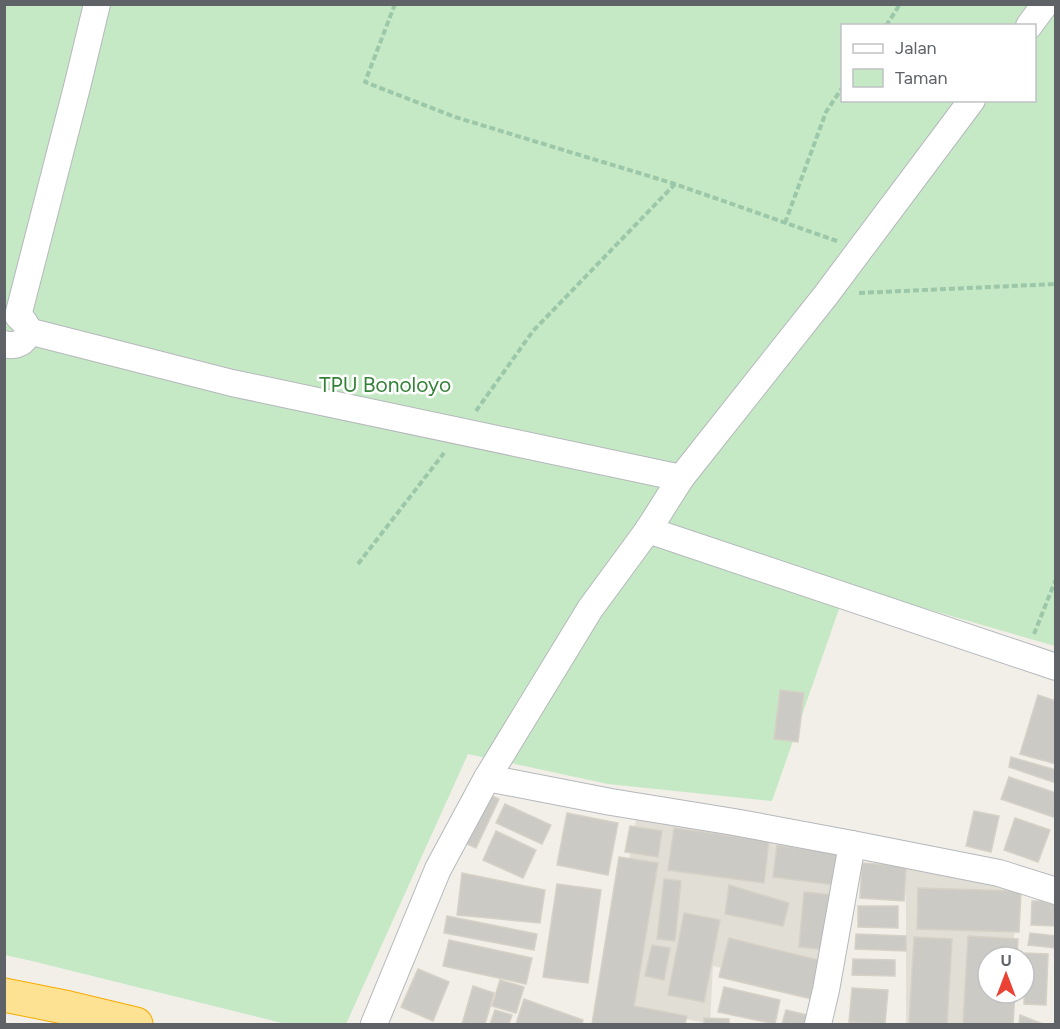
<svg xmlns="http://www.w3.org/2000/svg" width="1060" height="1029" font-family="Figtree,sans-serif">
  <rect width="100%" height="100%" fill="#f1efe8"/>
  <g fill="#e1ded6">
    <polygon points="637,814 836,857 813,988 713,966 710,1024 604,1002"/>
    <polygon points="904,861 1019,885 1012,957 988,957 988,993 1008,993 1005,1024 906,1024 906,908"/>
  </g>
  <path fill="#c5e8c5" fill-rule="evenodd" d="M4,5H1055V646L847,586L772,801L608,784L468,754L346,1024H286L32,961L5,955ZM842,26H1034V100H842Z"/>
  <g fill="#cccac5" stroke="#d6d1c6" stroke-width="1.5">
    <polygon points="780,690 804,693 798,742 774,739"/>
    <polygon points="1038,695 1056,701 1056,764 1020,754"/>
    <polygon points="1011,757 1056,770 1056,783 1009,767"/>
    <polygon points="1009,777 1056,793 1056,818 1001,799"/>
    <polygon points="481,791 499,799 476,848 458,840"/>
    <polygon points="505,804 551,825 542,844 496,823"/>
    <polygon points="974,811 999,816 991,852 966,846"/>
    <polygon points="567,813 618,823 608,875 557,865"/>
    <polygon points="1015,818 1050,830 1038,862 1004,850"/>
    <polygon points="630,826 662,831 658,857 625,852"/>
    <polygon points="674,828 769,841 764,883 668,870"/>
    <polygon points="496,831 536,850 523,878 483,860"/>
    <polygon points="777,845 839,853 835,885 773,877"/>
    <polygon points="619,857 658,863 634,1006 687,1016 685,1024 592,1024"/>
    <polygon points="862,863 906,866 904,901 860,898"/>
    <polygon points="462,873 545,890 540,923 457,915"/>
    <polygon points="664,879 681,881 675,941 657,939"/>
    <polygon points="557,884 601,890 588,983 543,977"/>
    <polygon points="729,885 789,903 783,926 725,914"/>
    <polygon points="918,888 1021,891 1019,932 917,929"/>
    <polygon points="804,892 834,895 828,950 799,947"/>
    <polygon points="1032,901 1056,901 1054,926 1031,925"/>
    <polygon points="858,906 898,906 898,928 858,927"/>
    <polygon points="684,913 720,920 704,1002 668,995"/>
    <polygon points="447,916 537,934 534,950 444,933"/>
    <polygon points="1030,933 1056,936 1056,948 1028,945"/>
    <polygon points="856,934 906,936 906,951 855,949"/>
    <polygon points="968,936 1018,939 1017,957 988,957 988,993 1015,993 1013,1024 963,1024"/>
    <polygon points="914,937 952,939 947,1024 909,1024"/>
    <polygon points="729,938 822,961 812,999 719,977"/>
    <polygon points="449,940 532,958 526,984 443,966"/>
    <polygon points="652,945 670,948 664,980 645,976"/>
    <polygon points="1025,953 1048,954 1046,1005 1024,1004"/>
    <polygon points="853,959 895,960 895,976 852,975"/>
    <polygon points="418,969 449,982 433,1021 401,1007"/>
    <polygon points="500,980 524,987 516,1013 492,1006"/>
    <polygon points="473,986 494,993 485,1024 462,1024"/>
    <polygon points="724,987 780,1000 775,1024 718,1012"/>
    <polygon points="852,988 888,990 885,1024 849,1022"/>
    <polygon points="524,999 583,1020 582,1024 516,1024"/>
    <polygon points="495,1010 512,1015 509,1024 490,1024"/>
    <polygon points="786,1010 816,1017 814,1024 782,1024"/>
    <polygon points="1020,1015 1043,1024 1019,1024"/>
    <polygon points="704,1018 729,1019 729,1024 704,1024"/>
  </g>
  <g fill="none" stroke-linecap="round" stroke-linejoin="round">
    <defs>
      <g id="minor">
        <polyline points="1029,26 1045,4"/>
        <polyline points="18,316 78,83 97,4"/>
        <polyline points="28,331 232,383 681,478"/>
        <path d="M4,344C24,350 36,330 20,318"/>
        <polyline points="648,530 1056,667"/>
        <polyline points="487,778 611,802 734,822 852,844 999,873 1056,891"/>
        <polyline points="374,1024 438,869 487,778 590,609 648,530 681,478 826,295 972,100"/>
        <polyline points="818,1024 826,990 852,844"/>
      </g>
      <polyline id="highway" points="4,995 69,1008 136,1024"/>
    </defs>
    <use href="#minor" stroke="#b5b8bc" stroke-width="28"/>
    <use href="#highway" stroke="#f9ab00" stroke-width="35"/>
    <g stroke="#9cc7a9" stroke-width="4" stroke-dasharray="6 3" stroke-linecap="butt">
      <polyline points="395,4 365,82 455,117 675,184 837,241"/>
      <polyline points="886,26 900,4"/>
      <polyline points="785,223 826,112 842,88"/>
      <polyline points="859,293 1056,284"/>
      <polyline points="476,411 533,331 675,184"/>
      <polyline points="358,564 444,453"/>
      <polyline points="1034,634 1056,579"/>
    </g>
    <use href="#minor" stroke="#fff" stroke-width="26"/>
    <use href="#highway" stroke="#fde293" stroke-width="33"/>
  </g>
  <g text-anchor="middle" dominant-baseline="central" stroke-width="5" stroke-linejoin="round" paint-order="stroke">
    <g font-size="21" fill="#348238" stroke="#fff">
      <text x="385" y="384">TPU Bonoloyo</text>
    </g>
  </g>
  <rect width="1060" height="1029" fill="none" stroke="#5f6368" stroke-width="12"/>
  <rect x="841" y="24" width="195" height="78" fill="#ffffff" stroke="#bfc1c3" stroke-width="1.5"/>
  <rect x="853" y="44" width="30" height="9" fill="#ffffff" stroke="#bfc1c3" stroke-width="1.5"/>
  <text x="895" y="54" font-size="18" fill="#5f6368">Jalan</text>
  <rect x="853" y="69" width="30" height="18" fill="#c5e8c5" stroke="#bfc1c3" stroke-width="1.5"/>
  <text x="895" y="84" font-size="18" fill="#5f6368">Taman</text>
  <g transform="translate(1006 975)"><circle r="28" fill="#ffffff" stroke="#bfc1c3" stroke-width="1.5"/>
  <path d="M0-4.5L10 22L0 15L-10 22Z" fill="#ea4335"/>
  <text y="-9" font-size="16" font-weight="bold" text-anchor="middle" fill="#5f6368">U</text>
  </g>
</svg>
